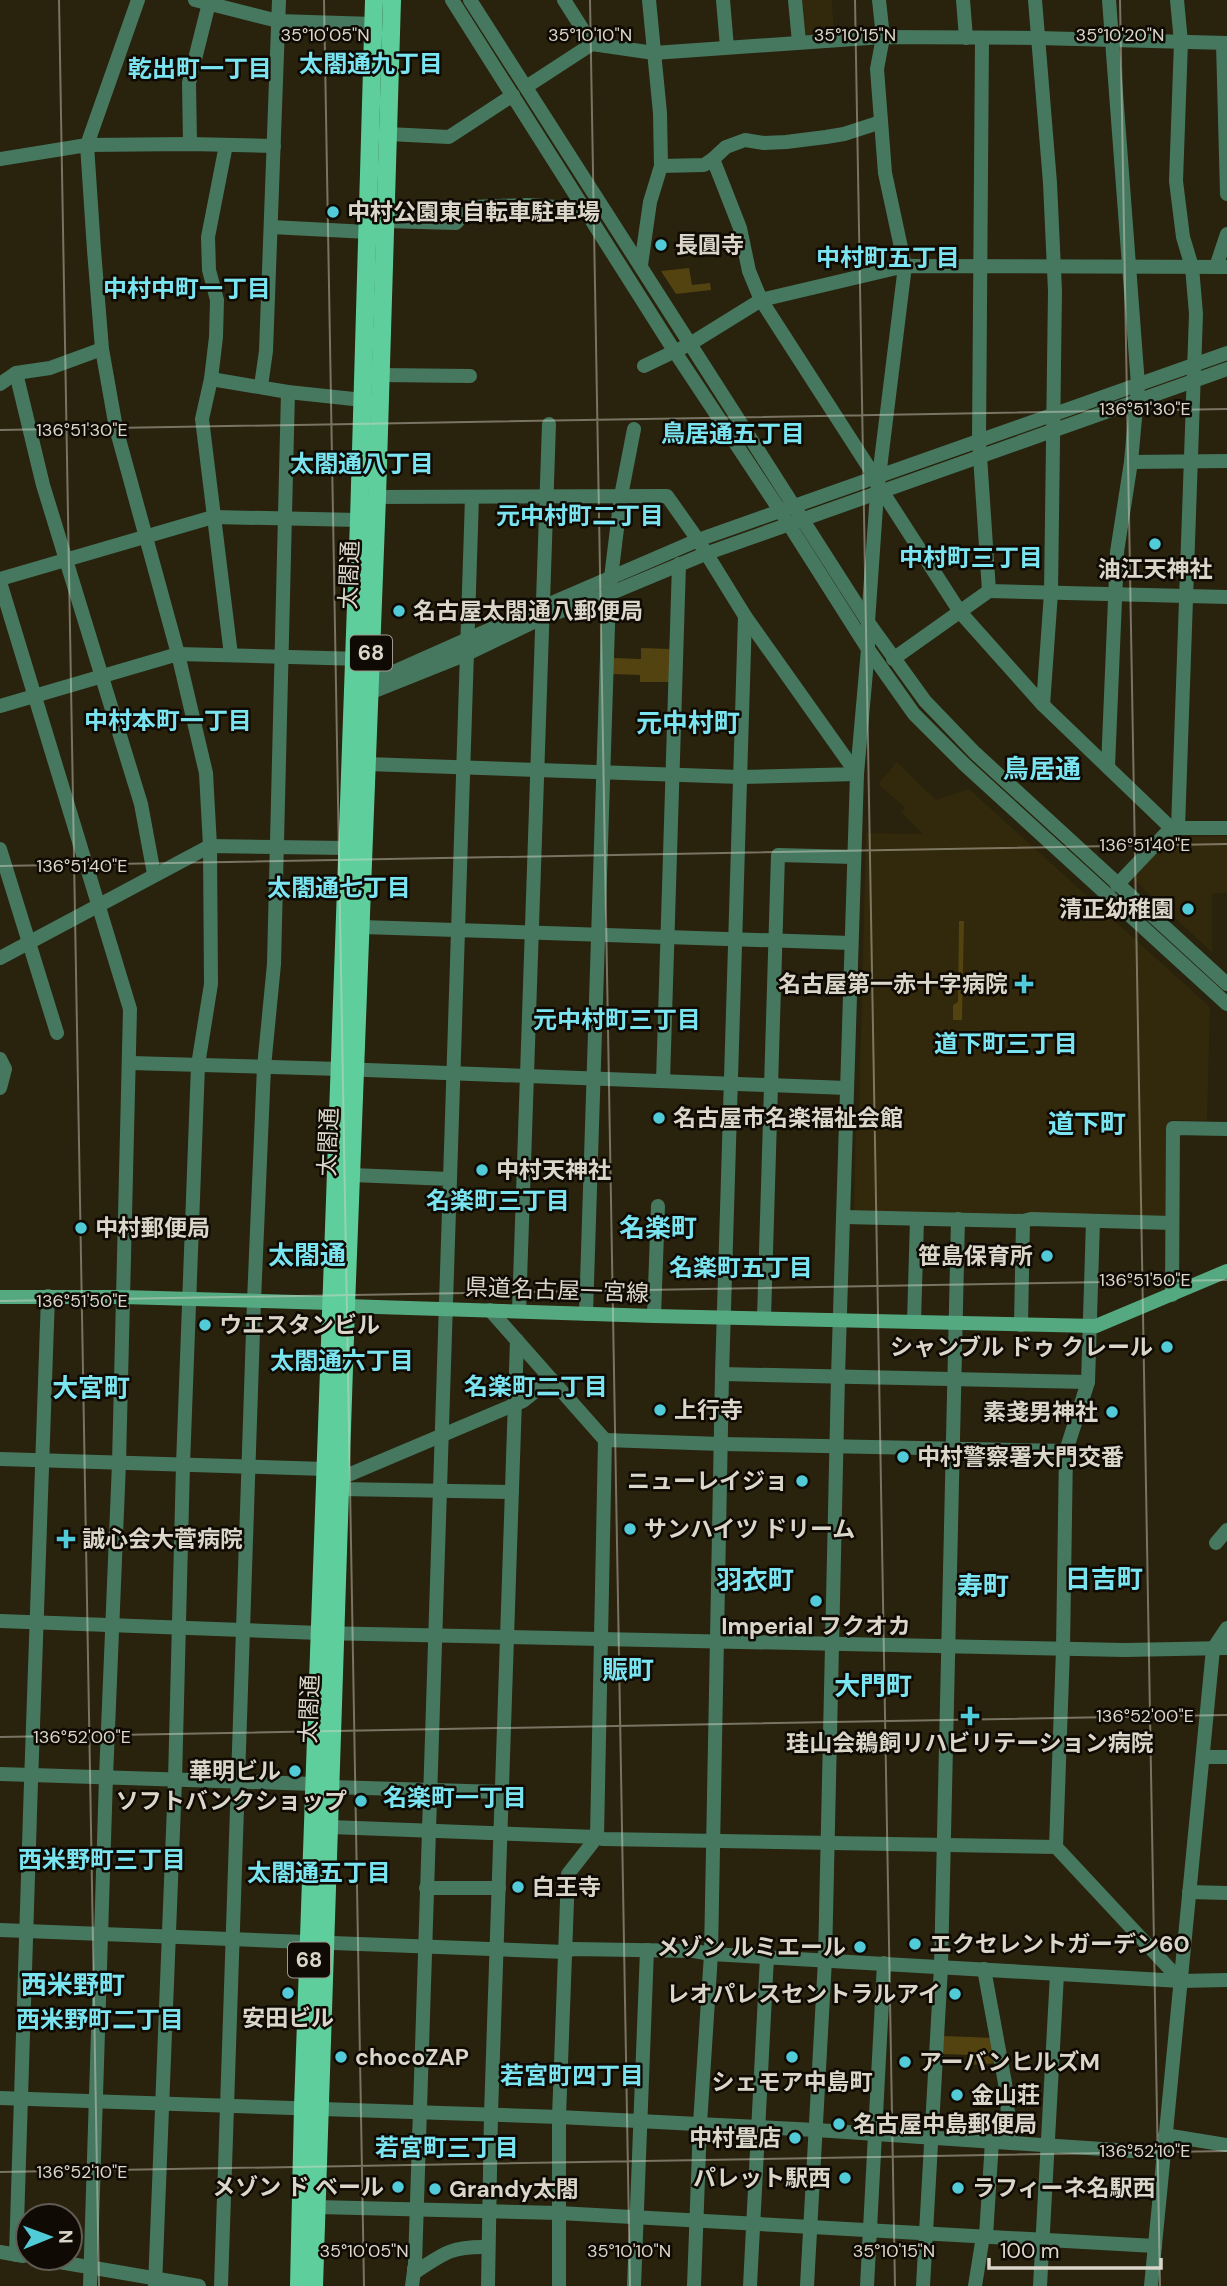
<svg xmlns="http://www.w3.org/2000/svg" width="1227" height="2286" font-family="'DM Sans','Noto Sans JP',sans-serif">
  <rect width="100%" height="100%" fill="#29220d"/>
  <g fill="#32280b">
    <polygon points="801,0 832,0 834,36 807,37 804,35"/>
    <polygon points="897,762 936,800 969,789 1210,1007 1207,1121 1170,1120 1166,1217 854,1211 856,1112 859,1110 866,833 923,834 901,812 905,807 878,784"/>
    <polygon points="1227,836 1227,893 1212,894 1212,952 1134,880 1134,876 1171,837"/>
  </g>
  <g fill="#524311">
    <polygon points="689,268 692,285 710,283 711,290 676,294 661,271"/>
    <polygon points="641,648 672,649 670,682 640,682 640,675 612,674 613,658 641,659"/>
    <polygon points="959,921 964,921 962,1020 953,1020 953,1005 958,1002"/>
    <polygon points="943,2036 995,2038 999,2063 970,2065 970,2055 942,2054"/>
  </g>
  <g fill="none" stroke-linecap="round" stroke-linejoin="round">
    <g stroke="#46785f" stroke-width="14">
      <polyline points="138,0 87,145 94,250 102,349 116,428 178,654 206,773 210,846 211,984 198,1065 183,1465 175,1780 155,2286"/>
      <polyline points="195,0 278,21 374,24"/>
      <polyline points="564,0 592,44"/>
      <polyline points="723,0 727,47"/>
      <polyline points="795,0 799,42"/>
      <polyline points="963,0 966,38"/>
      <polyline points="1035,0 1050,183 1055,291 1051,593 1043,705"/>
      <polyline points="1177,0 1181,42 1176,181 1183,237 1192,267 1196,314 1178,828"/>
      <polyline points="982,38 979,441 989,591 1227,597"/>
      <polyline points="1223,43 1227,194"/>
      <polyline points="526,87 592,44 654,53 883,37 1038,38 1227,43"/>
      <polyline points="388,134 449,137 513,95"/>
      <polyline points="190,144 189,83 209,3"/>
      <polyline points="226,145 208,237 209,270 217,300 216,337 211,379 202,419 231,655"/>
      <polyline points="0,159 87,145 190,144 274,146"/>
      <polyline points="713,159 726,147 745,140 764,143 786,142 826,137 844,134 881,122"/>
      <polyline points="661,166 704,165 713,159 740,228 749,271 761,300 875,477"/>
      <polyline points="271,227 368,232 385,221 456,223 471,207 527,205 571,208 583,206"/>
      <polyline points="641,265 650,202 661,166 660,113 649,0"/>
      <polyline points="1216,267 1227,234"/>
      <polyline points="644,366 690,344 761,300 905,266 1227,267"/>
      <polyline points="16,373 43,485 141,804 154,874"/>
      <polyline points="379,375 470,376"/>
      <polyline points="211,379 288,392 363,400"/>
      <polyline points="0,384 16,373 50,368 102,349"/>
      <polyline points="261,386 266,351 279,0"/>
      <polyline points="1131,462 1227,461"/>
      <polyline points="882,491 960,612 1043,705 1171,828 1227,828"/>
      <polyline points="0,579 213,517 359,520"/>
      <polyline points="0,582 130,1009 119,1463 106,1777 90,2286"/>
      <polyline points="893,659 989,591"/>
      <polyline points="369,683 468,639 698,540 1227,353"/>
      <polyline points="377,690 467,654 542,618 609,594 705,554 1227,369"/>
      <polyline points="0,706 178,654 362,659"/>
      <polyline points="367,764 740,777 857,774 745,616 698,540 667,496 377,497"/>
      <polyline points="1108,767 1117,552 1131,462 1138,385 1109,0"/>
      <polyline points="0,849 57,1033"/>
      <polyline points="1117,885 1171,828"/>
      <polyline points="362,927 851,943"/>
      <polyline points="0,958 210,846 347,848"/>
      <polyline points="0,1059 5,1069 0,1088"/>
      <polyline points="130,1063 340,1069 847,1088"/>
      <polyline points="663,1081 679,564"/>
      <polyline points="352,1175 450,1179"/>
      <polyline points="843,1217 1023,1221 1031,1219 1172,1223"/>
      <polyline points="1172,1295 1173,1128 1227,1129"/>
      <polyline points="490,1310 605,1440 597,1837 603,1839 1056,1847 1181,1981"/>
      <polyline points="519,1311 549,424"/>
      <polyline points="586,1314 609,594 621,496 634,429"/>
      <polyline points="654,1316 658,1206"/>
      <polyline points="764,1318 778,855 854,857"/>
      <polyline points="914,1322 917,1219"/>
      <polyline points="1021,1325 1023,1221"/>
      <polyline points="722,1374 1088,1382"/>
      <polyline points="605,1440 721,1444 1066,1451"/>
      <polyline points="0,1459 325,1469"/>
      <polyline points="341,1478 523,1401 551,1379"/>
      <polyline points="340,1489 512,1492"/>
      <polyline points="1216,1543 1227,1530"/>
      <polyline points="1203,1757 1227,1757"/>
      <polyline points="0,1774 315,1784"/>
      <polyline points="331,1787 501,1792"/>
      <polyline points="330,1827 597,1837"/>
      <polyline points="1056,1847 1063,1649 1066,1451 1088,1382 1093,1221"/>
      <polyline points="426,1888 499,1888"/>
      <polyline points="1189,1892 1227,1893"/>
      <polyline points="0,1930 565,1952 573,1949 694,1951 711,1954 1181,1981 1227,1980"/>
      <polyline points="984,1969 1005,2083 1011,2143"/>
      <polyline points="0,2098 559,2117 816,2130 1163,2153"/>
      <polyline points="1165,2135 1227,2145"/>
      <polyline points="317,2207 559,2213 1155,2246"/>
      <polyline points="986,2236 992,2141"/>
      <polyline points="0,2252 23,2256"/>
      <path d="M16,2255C25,1935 37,1616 48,1296"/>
      <polyline points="36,2258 199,2286"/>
      <path d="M414,2269L417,2271C445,2252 454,2246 488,2247"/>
      <polyline points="221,2286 254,1301 264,1067 274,964 288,392"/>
      <polyline points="412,2286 415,2264 472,497"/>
      <polyline points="488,2286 491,2114 517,1340"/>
      <polyline points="559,2286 559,2117 568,1874 597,1837"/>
      <polyline points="634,2286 647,1950"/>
      <polyline points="694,2286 700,2124 711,1954 722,1375 745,616"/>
      <polyline points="750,2286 767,1957"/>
      <polyline points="867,2286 884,1963"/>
      <polyline points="923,2286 941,1967 958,1219"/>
      <polyline points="975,2286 983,2236"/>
      <polyline points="1040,2286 1057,1974"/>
    </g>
    <g stroke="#46785f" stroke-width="14">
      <polyline points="452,0 675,352 781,512 868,649 914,714 964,764 1227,1004"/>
      <polyline points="470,0 868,622 925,701 975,753 1227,984"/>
      <polyline points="0,1621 320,1633 1125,1650 1227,1648"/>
      <polyline points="807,2286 825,1960 838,1376 857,774 868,649 868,622 877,493 905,266 885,173 877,69 883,37 879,0"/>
      <polyline points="1151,2286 1213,1649 1227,1628"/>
    </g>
    <polyline stroke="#54a981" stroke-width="14" points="0,1297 122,1297 330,1303 346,1306 654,1316 1096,1326 1227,1271"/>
    <g stroke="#5ecf9c" stroke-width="18">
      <polyline points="299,2286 303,2107 359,520 374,0"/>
      <polyline points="314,2286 346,1306 377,497 392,0"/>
    </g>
  </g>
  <path fill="none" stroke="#dad6c9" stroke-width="2" stroke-opacity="0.45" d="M59,0L99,2286M324,0L364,2286M590,0L630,2286M855,0L895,2286M1120,0L1160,2286M0,430L1227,409M0,866L1227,844M0,1301L1227,1280M0,1737L1227,1715M0,2172L1227,2151"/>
  <g fill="#52cbd8" stroke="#0f0b04" stroke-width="2.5">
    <circle cx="333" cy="212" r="7"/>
    <circle cx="661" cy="245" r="7"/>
    <circle cx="1155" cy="544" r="7"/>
    <circle cx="399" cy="611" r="7"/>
    <circle cx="1188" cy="909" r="7"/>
    <path d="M1020.5 973.5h7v7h7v7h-7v7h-7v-7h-7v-7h7z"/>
    <circle cx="659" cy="1118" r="7"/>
    <circle cx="482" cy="1170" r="7"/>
    <circle cx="81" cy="1228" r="7"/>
    <circle cx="1047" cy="1256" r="7"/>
    <circle cx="205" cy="1325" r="7"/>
    <circle cx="1167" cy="1347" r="7"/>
    <circle cx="660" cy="1410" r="7"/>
    <circle cx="1112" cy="1412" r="7"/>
    <circle cx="903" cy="1457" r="7"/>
    <circle cx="802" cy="1481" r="7"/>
    <circle cx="630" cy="1529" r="7"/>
    <path d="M62.5 1528.5h7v7h7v7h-7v7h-7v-7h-7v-7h7z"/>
    <circle cx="816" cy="1601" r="7"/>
    <path d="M966.5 1705.5h7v7h7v7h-7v7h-7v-7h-7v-7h7z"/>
    <circle cx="295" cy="1771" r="7"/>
    <circle cx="361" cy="1801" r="7"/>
    <circle cx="518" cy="1887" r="7"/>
    <circle cx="915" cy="1944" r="7"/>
    <circle cx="860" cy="1947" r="7"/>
    <circle cx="288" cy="1993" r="7"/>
    <circle cx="955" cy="1994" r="7"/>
    <circle cx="341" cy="2057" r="7"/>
    <circle cx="792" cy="2057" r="7"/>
    <circle cx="905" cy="2062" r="7"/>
    <circle cx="957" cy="2095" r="7"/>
    <circle cx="839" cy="2124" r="7"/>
    <circle cx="795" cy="2138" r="7"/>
    <circle cx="845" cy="2178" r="7"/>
    <circle cx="398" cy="2187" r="7"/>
    <circle cx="958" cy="2188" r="7"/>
    <circle cx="435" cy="2189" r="7"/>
  </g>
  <g text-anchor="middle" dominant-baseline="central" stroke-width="5" stroke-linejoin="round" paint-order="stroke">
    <g fill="#0f0b04" stroke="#9d998e" stroke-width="2">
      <rect x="350" y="635.5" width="42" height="35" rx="5"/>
      <rect x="288" y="1942.5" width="42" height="35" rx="5"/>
    </g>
    <g font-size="21" font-weight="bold" fill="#dad6c9">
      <text x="371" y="653">68</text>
      <text x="309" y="1960">68</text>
    </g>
    <g font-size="23" font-weight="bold" fill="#dad6c9" stroke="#0f0b04" text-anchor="start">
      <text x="347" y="212">中村公園東自転車駐車場</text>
      <text x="675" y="245">長圓寺</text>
      <text x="1155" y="569" text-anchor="middle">油江天神社</text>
      <text x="413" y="611">名古屋太閤通八郵便局</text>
      <text x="1174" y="909" text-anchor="end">清正幼稚園</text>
      <text x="1008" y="984" text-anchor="end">名古屋第一赤十字病院</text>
      <text x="673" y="1118">名古屋市名楽福祉会館</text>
      <text x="496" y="1170">中村天神社</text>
      <text x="95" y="1228">中村郵便局</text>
      <text x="1033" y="1256" text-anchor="end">笹島保育所</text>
      <text x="219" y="1325">ウエスタンビル</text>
      <text x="1153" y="1347" text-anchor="end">シャンブル ドゥ クレール</text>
      <text x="674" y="1410">上行寺</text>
      <text x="1098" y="1412" text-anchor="end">素戔男神社</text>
      <text x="917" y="1457">中村警察署大門交番</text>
      <text x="788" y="1481" text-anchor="end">ニューレイジョ</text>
      <text x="644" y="1529">サンハイツ ドリーム</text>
      <text x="82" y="1539">誠心会大菅病院</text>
      <text x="816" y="1626" text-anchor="middle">Imperial フクオカ</text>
      <text x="970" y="1743" text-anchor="middle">珪山会鵜飼リハビリテーション病院</text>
      <text x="281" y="1771" text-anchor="end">華明ビル</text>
      <text x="347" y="1801" text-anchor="end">ソフトバンクショップ</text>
      <text x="532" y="1887">白王寺</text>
      <text x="929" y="1944">エクセレントガーデン60</text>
      <text x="846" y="1947" text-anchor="end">メゾン ルミエール</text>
      <text x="941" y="1994" text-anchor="end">レオパレスセントラルアイ</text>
      <text x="288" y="2018" text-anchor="middle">安田ビル</text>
      <text x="355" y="2057">chocoZAP</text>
      <text x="919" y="2062">アーバンヒルズM</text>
      <text x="792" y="2082" text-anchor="middle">シェモア中島町</text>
      <text x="971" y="2095">金山荘</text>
      <text x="853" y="2124">名古屋中島郵便局</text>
      <text x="781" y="2138" text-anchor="end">中村畳店</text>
      <text x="831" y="2178" text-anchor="end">パレット駅西</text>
      <text x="384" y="2187" text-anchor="end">メゾン ド ベール</text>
      <text x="972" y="2188">ラフィーネ名駅西</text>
      <text x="449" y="2189">Grandy太閤</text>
    </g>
    <g font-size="23" fill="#dad6c9" stroke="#0f0b04">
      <text transform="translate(349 575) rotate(-88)">太閤通</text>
      <text transform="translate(328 1142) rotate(-88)">太閤通</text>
      <text transform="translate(557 1290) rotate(2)">県道名古屋一宮線</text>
      <text transform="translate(309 1709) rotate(-88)">太閤通</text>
    </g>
    <g font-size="24" font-weight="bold" fill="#7ae4f0" stroke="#0f0b04">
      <text x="371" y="63">太閤通九丁目</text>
      <text x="200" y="68">乾出町一丁目</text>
      <text x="888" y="257">中村町五丁目</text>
      <text x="187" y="288">中村中町一丁目</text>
      <text x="733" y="433">鳥居通五丁目</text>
      <text x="362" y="463">太閤通八丁目</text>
      <text x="580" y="515">元中村町二丁目</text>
      <text x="971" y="557">中村町三丁目</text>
      <text x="168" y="720">中村本町一丁目</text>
      <text x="339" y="887">太閤通七丁目</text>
      <text x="617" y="1019">元中村町三丁目</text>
      <text x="1006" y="1043">道下町三丁目</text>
      <text x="498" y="1200">名楽町三丁目</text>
      <text x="741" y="1267">名楽町五丁目</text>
      <text x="342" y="1360">太閤通六丁目</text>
      <text x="536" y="1386">名楽町二丁目</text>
      <text x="455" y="1797">名楽町一丁目</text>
      <text x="102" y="1859">西米野町三丁目</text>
      <text x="319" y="1872">太閤通五丁目</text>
      <text x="100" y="2019">西米野町二丁目</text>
      <text x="572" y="2075">若宮町四丁目</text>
      <text x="447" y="2147">若宮町三丁目</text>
    </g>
    <g font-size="26" font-weight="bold" fill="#7ae4f0" stroke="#0f0b04">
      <text x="688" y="723">元中村町</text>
      <text x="1042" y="769">鳥居通</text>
      <text x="1087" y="1124">道下町</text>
      <text x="658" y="1228">名楽町</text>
      <text x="307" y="1255">太閤通</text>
      <text x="91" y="1388">大宮町</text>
      <text x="1104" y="1579">日吉町</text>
      <text x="755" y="1580">羽衣町</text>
      <text x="983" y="1586">寿町</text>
      <text x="628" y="1670">賑町</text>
      <text x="873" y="1686">大門町</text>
      <text x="73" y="1985">西米野町</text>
    </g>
  </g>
  <g font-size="18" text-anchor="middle" fill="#dad6c9" stroke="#0f0b04" stroke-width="5" stroke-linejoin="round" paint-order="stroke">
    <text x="325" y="41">35°10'05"N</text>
    <text x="590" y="41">35°10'10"N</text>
    <text x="855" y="41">35°10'15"N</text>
    <text x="1120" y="41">35°10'20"N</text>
    <text x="1145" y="415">136°51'30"E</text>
    <text x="82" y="436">136°51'30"E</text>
    <text x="1145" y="851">136°51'40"E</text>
    <text x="82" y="872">136°51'40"E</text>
    <text x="1145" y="1286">136°51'50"E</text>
    <text x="82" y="1307">136°51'50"E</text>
    <text x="1145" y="1722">136°52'00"E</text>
    <text x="82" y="1743">136°52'00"E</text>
    <text x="1145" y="2157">136°52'10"E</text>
    <text x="82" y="2178">136°52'10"E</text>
    <text x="364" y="2257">35°10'05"N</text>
    <text x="629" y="2257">35°10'10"N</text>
    <text x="894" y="2257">35°10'15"N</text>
  </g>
  <g transform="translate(49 2237) rotate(89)"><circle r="33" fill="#0f0b04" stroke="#605c53" stroke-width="2"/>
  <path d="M0-5L12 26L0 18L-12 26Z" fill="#52cbd8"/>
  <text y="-10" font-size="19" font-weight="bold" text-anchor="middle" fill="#dad6c9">N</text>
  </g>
  <path d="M989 2258v10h172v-10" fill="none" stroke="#dad6c9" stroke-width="3.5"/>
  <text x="1000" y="2258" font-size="21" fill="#dad6c9" stroke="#0f0b04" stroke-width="5" paint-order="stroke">100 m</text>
</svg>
